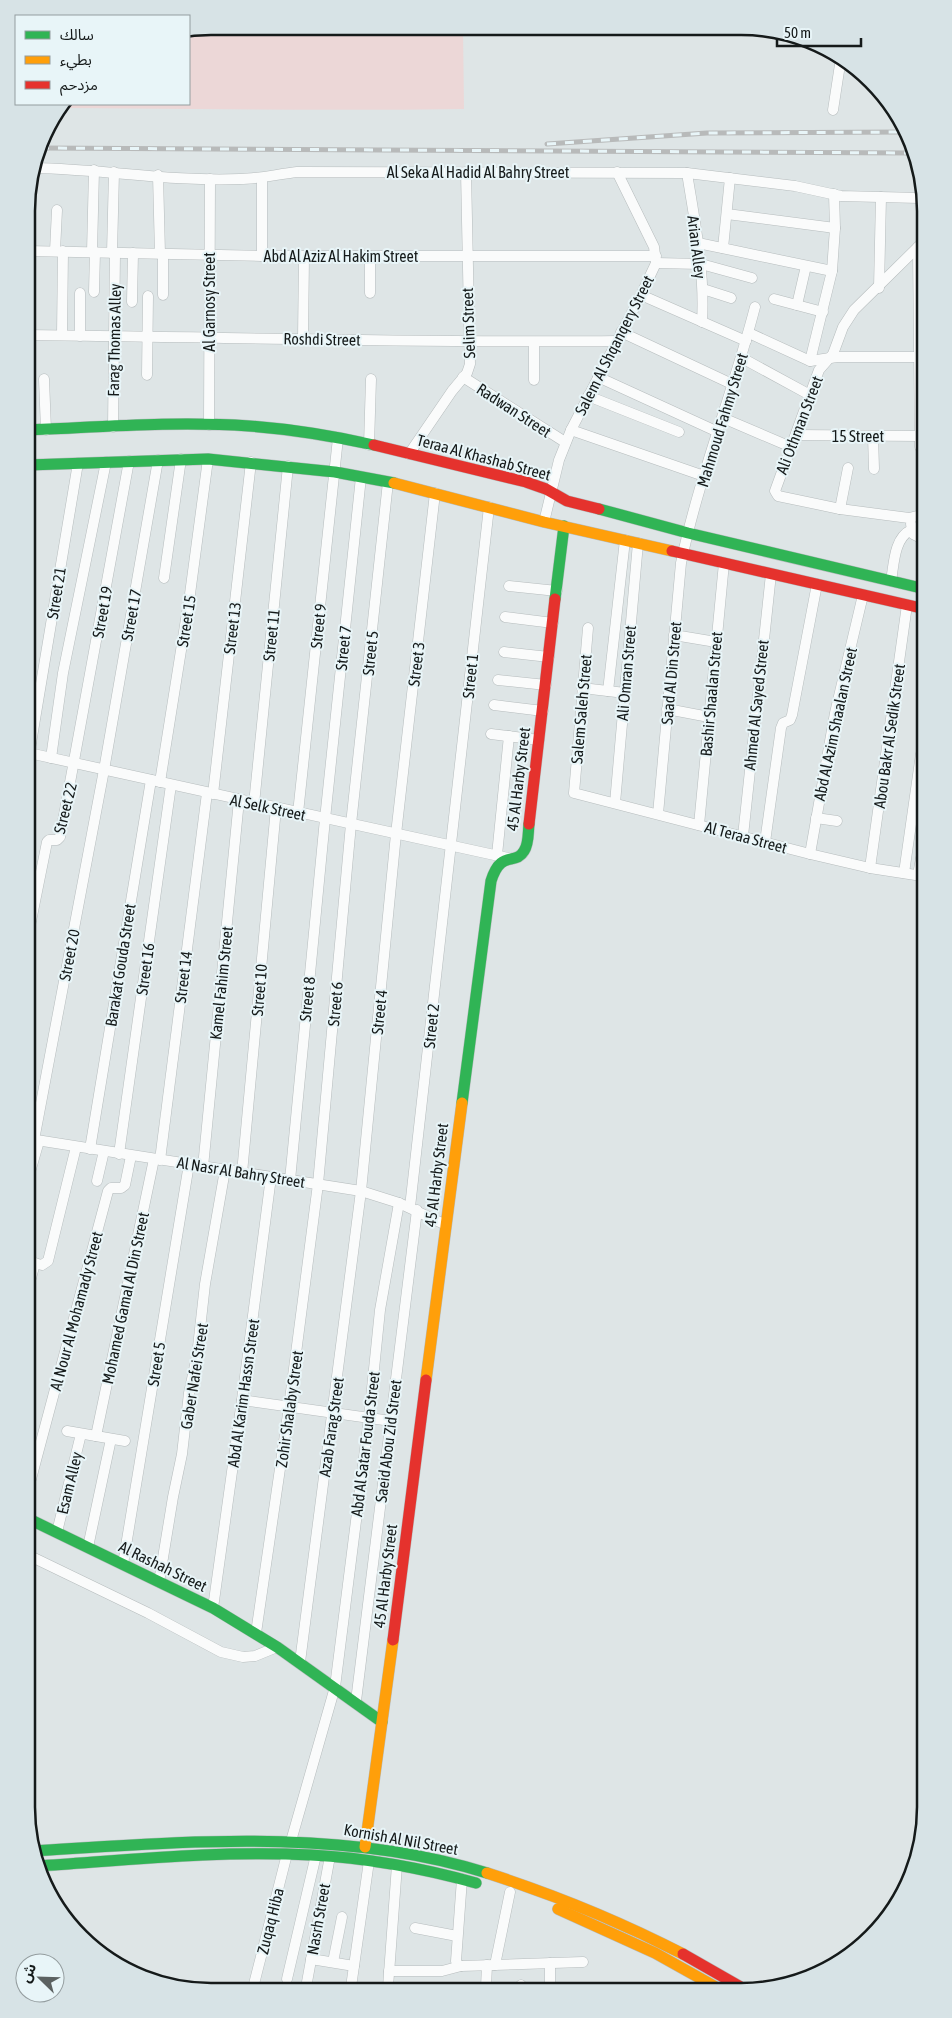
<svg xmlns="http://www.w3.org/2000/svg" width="952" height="2018" font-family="'Asap Condensed','Noto Sans Arabic',sans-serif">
  <rect width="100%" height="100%" fill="#dee5e6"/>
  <path fill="#ecd7d7" d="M211,26L463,28L464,109C330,111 196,109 62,108L65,104H189V31Z"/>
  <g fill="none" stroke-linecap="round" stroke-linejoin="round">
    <defs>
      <g id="street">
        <polyline points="833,110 841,58"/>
        <path d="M35,168C103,169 172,182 240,179C259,179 278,174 297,172L687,173L795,186L841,196L919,198"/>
        <path d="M687,173C695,223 705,272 702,322"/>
        <polyline points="158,175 160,254"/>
        <polyline points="262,178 262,256"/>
        <polyline points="727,214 835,228"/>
        <polyline points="698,243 832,271"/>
        <polyline points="920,245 854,310 843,327 833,354 819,370 775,491 778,496 840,509 909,518 921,515"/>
        <polyline points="918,247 920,447"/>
        <polyline points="723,248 730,178"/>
        <polyline points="27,251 262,256 656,256"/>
        <polyline points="55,251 57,210"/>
        <polyline points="92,252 94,170"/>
        <polyline points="112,253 114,172"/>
        <polyline points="656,263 701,264 752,278"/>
        <polyline points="879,288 881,197"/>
        <polyline points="703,289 731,298"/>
        <polyline points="94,292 95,252"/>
        <polyline points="370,293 370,256"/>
        <polyline points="163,295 163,254"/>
        <polyline points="641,295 746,341"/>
        <polyline points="774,299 823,312"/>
        <polyline points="132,302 133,253"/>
        <polyline points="797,305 806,266"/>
        <polyline points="621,332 734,385"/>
        <polyline points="749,333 810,361 837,357 920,357"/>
        <path d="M27,335C224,337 420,343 617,341"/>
        <polyline points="62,335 63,251"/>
        <polyline points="80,336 80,293"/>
        <polyline points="303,338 304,256"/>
        <polyline points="534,342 534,380"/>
        <polyline points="742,358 810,395"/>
        <polyline points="810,361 832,271 835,228 834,194"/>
        <polyline points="147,375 148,296"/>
        <polyline points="463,377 565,442"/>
        <polyline points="598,377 718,432"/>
        <polyline points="44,379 46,430"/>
        <polyline points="588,396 679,432"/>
        <polyline points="723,418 791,447"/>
        <polyline points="209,425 210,179"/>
        <polyline points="113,427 115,253"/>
        <polyline points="571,430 704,476"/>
        <polyline points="796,435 920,436"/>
        <polyline points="873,436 874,469"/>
        <polyline points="369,445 371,379"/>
        <polyline points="409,454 452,391 467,373 470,364 466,172"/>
        <polyline points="840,509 848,468"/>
        <polyline points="544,522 559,460 571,430 641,295 656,263 654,247 617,172"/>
        <polyline points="911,524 913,534 921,538"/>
        <polyline points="164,578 181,459"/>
        <path d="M891,581C894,564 894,538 911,530"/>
        <polyline points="509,586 557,591"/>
        <polyline points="505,617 553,623"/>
        <polyline points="588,628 574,793 810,854 870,868 922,876"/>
        <polyline points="674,635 716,642"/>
        <polyline points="504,652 549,657"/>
        <polyline points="498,680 546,685"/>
        <polyline points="582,688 625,693"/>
        <polyline points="608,691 625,540"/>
        <polyline points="494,705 543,711"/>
        <polyline points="667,709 709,717"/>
        <polyline points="491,734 539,740"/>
        <polyline points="29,753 508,858"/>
        <polyline points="29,755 78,463"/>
        <polyline points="51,758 63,673 106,462"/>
        <polyline points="160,782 190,594 208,459"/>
        <polyline points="213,794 251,462"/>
        <polyline points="615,803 638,543"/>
        <polyline points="254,804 288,466"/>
        <polyline points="298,813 338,438"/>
        <path d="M658,814L681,563C699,476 733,393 755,307"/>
        <polyline points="816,818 837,821"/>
        <polyline points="699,825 724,563"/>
        <polyline points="743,836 771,574"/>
        <polyline points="765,842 781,728 783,723 790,720 792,715 817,584"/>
        <polyline points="810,854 835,713 863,595"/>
        <polyline points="497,855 509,736"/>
        <polyline points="870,868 907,605"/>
        <polyline points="904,873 921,754"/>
        <polyline points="918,875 922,853"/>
        <polyline points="29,931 47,842 49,840 57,840 60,837 129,461"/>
        <polyline points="30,1139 361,1191 399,1203 446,1225"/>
        <polyline points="34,1140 104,770 158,460"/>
        <polyline points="90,1149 151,780"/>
        <polyline points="119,1154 171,785"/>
        <polyline points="160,1160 207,793"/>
        <polyline points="203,1167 239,800"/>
        <polyline points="30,1172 39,1141"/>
        <polyline points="242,1173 276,808"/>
        <polyline points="290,1180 325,819 361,477"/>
        <polyline points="97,1181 104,1151"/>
        <polyline points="410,1207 489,507"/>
        <polyline points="30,1262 42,1265 48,1261 76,1147"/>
        <polyline points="31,1278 35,1263"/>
        <polyline points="242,1400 391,1421"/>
        <polyline points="67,1431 125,1441"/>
        <polyline points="96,1436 154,1159"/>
        <polyline points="31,1479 108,1191 111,1188 121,1188 125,1185 131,1156"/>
        <polyline points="57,1532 81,1434"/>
        <polyline points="88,1547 111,1439"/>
        <polyline points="32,1557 148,1613 221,1652 243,1657 255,1656 277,1647"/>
        <polyline points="123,1564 189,1164"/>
        <polyline points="159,1582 173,1497 182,1454 189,1393 197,1356 205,1284 225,1170"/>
        <polyline points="213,1608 242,1400 271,1177"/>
        <polyline points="256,1633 289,1407 318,1184 351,824 388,482"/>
        <polyline points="300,1662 361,1191 396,834 435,493"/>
        <polyline points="356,1701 417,1210"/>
        <polyline points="291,1841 335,1687 369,1418 380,1310 399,1203"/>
        <polyline points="415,1928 457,1936"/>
        <polyline points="311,1959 354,1966"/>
        <polyline points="333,1962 342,1917"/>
        <polyline points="495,1965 510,1892"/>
        <polyline points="461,1966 457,1964 456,1961 462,1879"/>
        <polyline points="389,1971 442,1971 461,1966 583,1962"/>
        <polyline points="287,1979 316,1855"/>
        <polyline points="307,1982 330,1856"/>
        <polyline points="550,1986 550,1963"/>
        <polyline points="351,1987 369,1861"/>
        <polyline points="388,1987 397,1865"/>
        <polyline points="486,1987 487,1965"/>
        <polyline points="521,1987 521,1985"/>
        <polyline points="253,1988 287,1854"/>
      </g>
      <g id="fast">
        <path d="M28,430C102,427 175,421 249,426C291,429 333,436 374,445"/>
        <polyline points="28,465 208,459 335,472 394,483"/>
        <polyline points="599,509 688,533 921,588"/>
        <polyline points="555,599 564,526"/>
        <path d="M462,1103L491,881C501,849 515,866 524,851C529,844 528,832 529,824"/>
        <polyline points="31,1520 213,1608 277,1647 382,1722"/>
        <path d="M33,1851C184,1842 340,1827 487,1873"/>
        <path d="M37,1866C128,1860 220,1850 311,1855C367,1858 422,1868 476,1883"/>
      </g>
      <g id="slow">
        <polyline points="394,483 544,522 672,551"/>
        <polyline points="426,1380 462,1103"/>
        <polyline points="365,1847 393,1640"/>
        <path d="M487,1873C555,1895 619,1921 683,1954"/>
        <polyline points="558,1909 655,1953 714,1986"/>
      </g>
      <g id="jam">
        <polyline points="374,445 526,482 546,489 567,501 599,509"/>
        <polyline points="672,551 921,608"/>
        <polyline points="529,824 555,599"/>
        <polyline points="393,1640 426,1380"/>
        <polyline points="683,1954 739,1986"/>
      </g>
    </defs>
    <use href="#street" stroke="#b6bcbd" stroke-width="11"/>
    <use href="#fast" stroke="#b6bcbd" stroke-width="12"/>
    <use href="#slow" stroke="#b6bcbd" stroke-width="12"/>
    <use href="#jam" stroke="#b6bcbd" stroke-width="12"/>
    <use href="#street" stroke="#fafbfb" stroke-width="10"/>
    <use href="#fast" stroke="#30b455" stroke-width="11"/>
    <use href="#slow" stroke="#ff9f0a" stroke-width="11"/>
    <use href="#jam" stroke="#e5322d" stroke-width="11"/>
    <defs>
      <g id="rail">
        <polyline points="547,144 707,133 905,132"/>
        <polyline points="40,148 915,153"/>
      </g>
    </defs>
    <use href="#rail" stroke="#b8baba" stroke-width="5"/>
    <use href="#rail" stroke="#e8f5f8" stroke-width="3" stroke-dasharray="9" stroke-linecap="butt"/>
  </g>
  <g text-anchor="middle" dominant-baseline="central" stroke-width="4" stroke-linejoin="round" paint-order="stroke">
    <g font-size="16" fill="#151a1a" stroke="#e8f5f8">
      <text x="478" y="172">Al Seka Al Hadid Al Bahry Street</text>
      <text transform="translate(697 247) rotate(83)">Arian Alley</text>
      <text x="341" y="256">Abd Al Aziz Al Hakim Street</text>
      <text transform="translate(209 302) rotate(-90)">Al Garnosy Street</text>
      <text transform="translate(468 323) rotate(-92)">Selim Street</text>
      <text transform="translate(322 339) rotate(1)">Roshdi Street</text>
      <text transform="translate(114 340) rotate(-89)">Farag Thomas Alley</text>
      <text transform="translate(614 345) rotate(-63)">Salem Al Shqanqery Street</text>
      <text transform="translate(514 410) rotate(33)">Radwan Street</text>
      <text transform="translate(722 420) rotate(-73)">Mahmoud Fahmy Street</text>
      <text transform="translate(799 425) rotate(-69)">Ali Othman Street</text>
      <text x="858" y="436">15 Street</text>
      <text transform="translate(484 457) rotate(15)">Teraa Al Khashab Street</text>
      <text transform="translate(56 593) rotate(-81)">Street 21</text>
      <text transform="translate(102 612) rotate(-80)">Street 19</text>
      <text transform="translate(131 615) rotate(-80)">Street 17</text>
      <text transform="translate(186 621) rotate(-81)">Street 15</text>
      <text transform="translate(318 626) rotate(-84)">Street 9</text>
      <text transform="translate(232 628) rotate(-83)">Street 13</text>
      <text transform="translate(271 635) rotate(-84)">Street 11</text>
      <text transform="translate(343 648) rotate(-84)">Street 7</text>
      <text transform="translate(370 653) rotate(-84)">Street 5</text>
      <text transform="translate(416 664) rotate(-83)">Street 3</text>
      <text transform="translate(626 673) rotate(-85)">Ali Omran Street</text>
      <text transform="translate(671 673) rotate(-85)">Saad Al Din Street</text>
      <text transform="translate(470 676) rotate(-84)">Street 1</text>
      <text transform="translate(711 694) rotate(-85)">Bashir Shaalan Street</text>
      <text transform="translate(756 705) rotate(-84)">Ahmed Al Sayed Street</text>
      <text transform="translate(581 709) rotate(-85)">Salem Saleh Street</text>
      <text transform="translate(835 724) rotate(-78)">Abd Al Azim Shaalan Street</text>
      <text transform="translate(889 736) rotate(-82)">Abou Bakr Al Sedik Street</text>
      <text transform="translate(518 779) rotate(-83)">45 Al Harby Street</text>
      <text transform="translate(268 807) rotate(12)">Al Selk Street</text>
      <text transform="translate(65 808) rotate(-76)">Street 22</text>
      <text transform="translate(746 837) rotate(15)">Al Teraa Street</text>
      <text transform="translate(69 955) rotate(-79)">Street 20</text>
      <text transform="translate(120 965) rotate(-81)">Barakat Gouda Street</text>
      <text transform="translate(145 969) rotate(-82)">Street 16</text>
      <text transform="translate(183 977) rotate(-83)">Street 14</text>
      <text transform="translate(221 983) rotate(-84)">Kamel Fahim Street</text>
      <text transform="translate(259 990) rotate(-85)">Street 10</text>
      <text transform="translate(307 999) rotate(-84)">Street 8</text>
      <text transform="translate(335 1004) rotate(-85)">Street 6</text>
      <text transform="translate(379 1012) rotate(-84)">Street 4</text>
      <text transform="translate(431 1026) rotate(-84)">Street 2</text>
      <text transform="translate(241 1172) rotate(9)">Al Nasr Al Bahry Street</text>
      <text transform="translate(436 1175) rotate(-83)">45 Al Harby Street</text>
      <text transform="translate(125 1298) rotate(-78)">Mohamed Gamal Al Din Street</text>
      <text transform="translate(76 1311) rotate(-75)">Al Nour Al Mohamady Street</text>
      <text transform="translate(156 1364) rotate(-81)">Street 5</text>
      <text transform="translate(194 1376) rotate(-81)">Gaber Nafei Street</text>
      <text transform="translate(243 1393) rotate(-82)">Abd Al Karim Hassn Street</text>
      <text transform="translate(289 1409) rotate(-82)">Zohir Shalaby Street</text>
      <text transform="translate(331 1427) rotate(-82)">Azab Farag Street</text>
      <text transform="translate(388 1441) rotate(-83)">Saeid Abou Zid Street</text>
      <text transform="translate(365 1444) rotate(-83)">Abd Al Satar Fouda Street</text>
      <text transform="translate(69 1483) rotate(-76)">Esam Alley</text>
      <text transform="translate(163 1566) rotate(26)">Al Rashah Street</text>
      <text transform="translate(385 1576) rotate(-83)">45 Al Harby Street</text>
      <text transform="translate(401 1839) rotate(10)">Kornish Al Nil Street</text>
      <text transform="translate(318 1919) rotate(-80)">Nasrh Street</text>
      <text transform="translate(270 1921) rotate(-76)">Zuqaq Hiba</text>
    </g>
  </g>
  <path d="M0 0H952V2018H0ZM211 35H741A176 176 0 0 1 917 211V1807A176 176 0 0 1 741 1983H211A176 176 0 0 1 35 1807V211A176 176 0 0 1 211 35Z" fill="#d7e3e6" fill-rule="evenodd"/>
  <path fill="none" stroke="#151a1a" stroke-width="2.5" d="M211 35H741A176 176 0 0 1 917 211V1807A176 176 0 0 1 741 1983H211A176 176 0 0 1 35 1807V211A176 176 0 0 1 211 35Z"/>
  <rect x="15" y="15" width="175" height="90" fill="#e8f5f8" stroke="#949d9f"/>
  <rect x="25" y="31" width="25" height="8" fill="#30b455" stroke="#949d9f"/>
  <text x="60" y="40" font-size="15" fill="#151a1a">سالك</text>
  <rect x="25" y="56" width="25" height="8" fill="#ff9f0a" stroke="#949d9f"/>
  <text x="60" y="65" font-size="15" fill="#151a1a">بطيء</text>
  <rect x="25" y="81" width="25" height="8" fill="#e5322d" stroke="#949d9f"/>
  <text x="60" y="90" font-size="15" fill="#151a1a">مزدحم</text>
  <g transform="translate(40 1978) rotate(293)"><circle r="24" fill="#e8f5f8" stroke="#949d9f"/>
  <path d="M0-4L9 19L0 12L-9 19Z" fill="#5b6161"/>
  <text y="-8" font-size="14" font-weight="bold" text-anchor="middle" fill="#151a1a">ش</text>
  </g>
  <path d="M777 38v8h84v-8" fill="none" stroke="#151a1a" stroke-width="2.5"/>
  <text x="784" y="38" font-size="15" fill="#151a1a" stroke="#e8f5f8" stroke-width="4" paint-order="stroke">50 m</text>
</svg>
